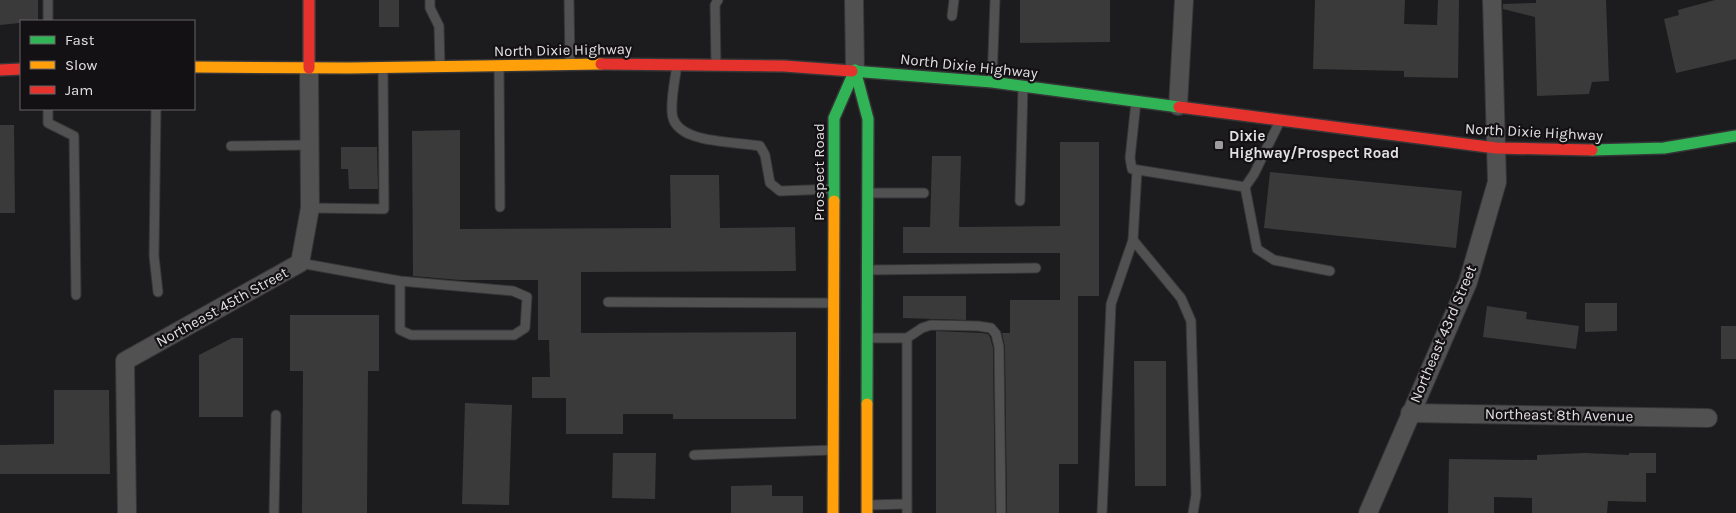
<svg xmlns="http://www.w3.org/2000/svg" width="1736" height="513" font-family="Karla,sans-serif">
  <rect width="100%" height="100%" fill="#1c1b1d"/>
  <g fill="#3b3a3b">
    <polygon points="0,0 38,0 38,21 0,25"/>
    <rect x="379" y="0" width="20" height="27"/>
    <polygon points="1020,0 1110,0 1110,42 1020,43"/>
    <polygon points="1315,0 1405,0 1404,24 1437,25 1438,0 1459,0 1458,78 1404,77 1404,71 1313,69"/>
    <polygon points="1536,0 1606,0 1609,81 1592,82 1589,94 1537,96 1535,17 1503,9 1503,4 1536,3"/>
    <polygon points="1715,0 1736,0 1736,59 1676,73 1664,19 1679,15 1678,10"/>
    <polygon points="0,125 14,125 15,213 0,213"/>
    <polygon points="460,130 460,229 671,228 670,175 719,175 720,228 795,227 796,271 581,272 581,333 796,332 796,419 673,419 673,414 623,414 623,434 566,434 566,398 532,398 532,377 550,377 549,340 538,340 538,280 460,280 413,276 412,131"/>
    <polygon points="1060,142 1099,142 1099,296 1078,296 1078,464 1059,464 1059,513 1007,513 1005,347 1002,333 1010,333 1010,300 1060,300 1060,253 903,253 903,227 930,227 932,156 961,156 959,227 1060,226"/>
    <polygon points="341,147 377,147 378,189 349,189 348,169 341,169"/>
    <polygon points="1270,172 1462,191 1456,248 1264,228"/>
    <polygon points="903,296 966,296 966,320 903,318"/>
    <polygon points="1585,303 1617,303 1617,331 1585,332"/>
    <polygon points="1487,306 1527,312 1526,319 1579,326 1576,349 1483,337"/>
    <polygon points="290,315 379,315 379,371 368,371 367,513 302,513 303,371 290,371"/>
    <rect x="1721" y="326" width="15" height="33"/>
    <polygon points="936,331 981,333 988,334 990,337 993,348 995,513 936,513"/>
    <polygon points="232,338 243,338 243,417 199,417 199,355"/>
    <polygon points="1134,361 1166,361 1166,486 1135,486"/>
    <polygon points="54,390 109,390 110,474 0,474 0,445 54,444"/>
    <polygon points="465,403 512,405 509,505 462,504"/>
    <polygon points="613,453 656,453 655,499 612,498"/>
    <polygon points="1585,453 1629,455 1629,453 1656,453 1656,473 1646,473 1646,502 1608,501 1607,513 1532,513 1532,498 1494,497 1494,513 1448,513 1449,459 1537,460 1537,455"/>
    <polygon points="772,485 772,496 803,496 803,513 731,513 731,486"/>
  </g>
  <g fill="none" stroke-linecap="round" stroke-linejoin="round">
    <defs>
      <g id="lane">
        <polyline points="430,0 430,8 439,26 440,67"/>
        <polyline points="569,0 570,65"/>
        <polyline points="952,16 954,0"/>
        <polyline points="48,21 48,0"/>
        <path d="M677,65C675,80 671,97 672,112C673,145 736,141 760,146L765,155L770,183L780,191L833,189"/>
        <polyline points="716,65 715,5 718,0"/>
        <polyline points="499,66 500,207"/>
        <polyline points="992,82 995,0"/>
        <polyline points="1136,102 1130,158 1132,169 1245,187"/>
        <polyline points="48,109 48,123 74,136 76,295"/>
        <polyline points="156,109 154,256 158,292"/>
        <polyline points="1280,121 1254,174 1245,187 1257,249 1274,260 1330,271"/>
        <polyline points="231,146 310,145"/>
        <polyline points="868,193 924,193"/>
        <polyline points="1020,201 1023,86"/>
        <polyline points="310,208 384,209 383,68"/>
        <polyline points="1133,240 1181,298 1191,321 1196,495 1193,513"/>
        <polyline points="300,263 400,281 400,330 411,335 514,335 525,328 527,297 513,291 400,281"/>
        <polyline points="868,270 1036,268"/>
        <polyline points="608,302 833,303"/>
        <polyline points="867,338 907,338 922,328 931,325 978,326 991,328 996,334 999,347 1001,513"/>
        <polyline points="907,338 907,513"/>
        <polyline points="694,455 833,450"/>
        <polyline points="867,505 907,504"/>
        <polyline points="274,513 276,415"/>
        <polyline points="1102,513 1111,304 1133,240 1137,171"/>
      </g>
      <g id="street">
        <polyline points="854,0 855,70"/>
        <polyline points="1178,106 1184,0"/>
        <polyline points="1410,413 1708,418"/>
        <polyline points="127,513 125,361 300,263 310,208 309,68"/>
        <polyline points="1368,513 1468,282 1497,182 1492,0"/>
      </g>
      <g id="fast">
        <polyline points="855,70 868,119 867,404"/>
        <polyline points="852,71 992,82 1179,107"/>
        <polyline points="1592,150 1664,148 1736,136"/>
        <polyline points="834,201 834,118 855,70"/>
      </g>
      <g id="slow">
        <polyline points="194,67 350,68 601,64"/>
        <polyline points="833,513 834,201"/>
        <polyline points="867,513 867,404"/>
      </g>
      <g id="jam">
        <polyline points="309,0 309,68"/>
        <polyline points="601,64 784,66 852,71"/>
        <polyline points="0,70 21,69"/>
        <polyline points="1179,107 1496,148 1592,150"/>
      </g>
    </defs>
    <use href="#lane" stroke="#363537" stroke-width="11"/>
    <use href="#street" stroke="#363537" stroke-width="20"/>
    <use href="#fast" stroke="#363537" stroke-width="14"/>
    <use href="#slow" stroke="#363537" stroke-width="14"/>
    <use href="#jam" stroke="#363537" stroke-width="14"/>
    <use href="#lane" stroke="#525152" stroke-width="9"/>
    <use href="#street" stroke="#525152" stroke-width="18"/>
    <use href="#fast" stroke="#30b455" stroke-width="11"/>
    <use href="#slow" stroke="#ff9f0a" stroke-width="11"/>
    <use href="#jam" stroke="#e5322d" stroke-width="11"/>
  </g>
  <rect fill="#9d9b9e" stroke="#141115" stroke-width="2" x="1214" y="140" width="10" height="10" rx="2.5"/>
  <g text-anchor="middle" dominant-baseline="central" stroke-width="4.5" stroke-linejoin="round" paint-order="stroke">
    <g font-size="15" fill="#e3e0e3" stroke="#141115">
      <text transform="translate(563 50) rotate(-1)">North Dixie Highway</text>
      <text transform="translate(969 66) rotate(6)">North Dixie Highway</text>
      <text transform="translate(1534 132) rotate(3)">North Dixie Highway</text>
      <text transform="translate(819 172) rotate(-90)">Prospect Road</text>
      <text transform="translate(222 307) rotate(-29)">Northeast 45th Street</text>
      <text transform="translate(1443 334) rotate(-67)">Northeast 43rd Street</text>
      <text transform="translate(1559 415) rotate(1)">Northeast 8th Avenue</text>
    </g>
    <g font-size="15" font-weight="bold" fill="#e3e0e3" stroke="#141115" text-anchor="start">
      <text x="1229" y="136">Dixie<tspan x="1229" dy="17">Highway/Prospect Road</tspan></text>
    </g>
  </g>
  <rect x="20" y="20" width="175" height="90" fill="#141115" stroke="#676467"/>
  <rect x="30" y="36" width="25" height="8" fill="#30b455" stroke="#676467"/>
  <text x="65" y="45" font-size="15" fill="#e3e0e3">Fast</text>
  <rect x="30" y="61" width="25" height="8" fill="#ff9f0a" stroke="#676467"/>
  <text x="65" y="70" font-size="15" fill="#e3e0e3">Slow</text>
  <rect x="30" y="86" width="25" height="8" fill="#e5322d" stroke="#676467"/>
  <text x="65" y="95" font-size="15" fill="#e3e0e3">Jam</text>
</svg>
